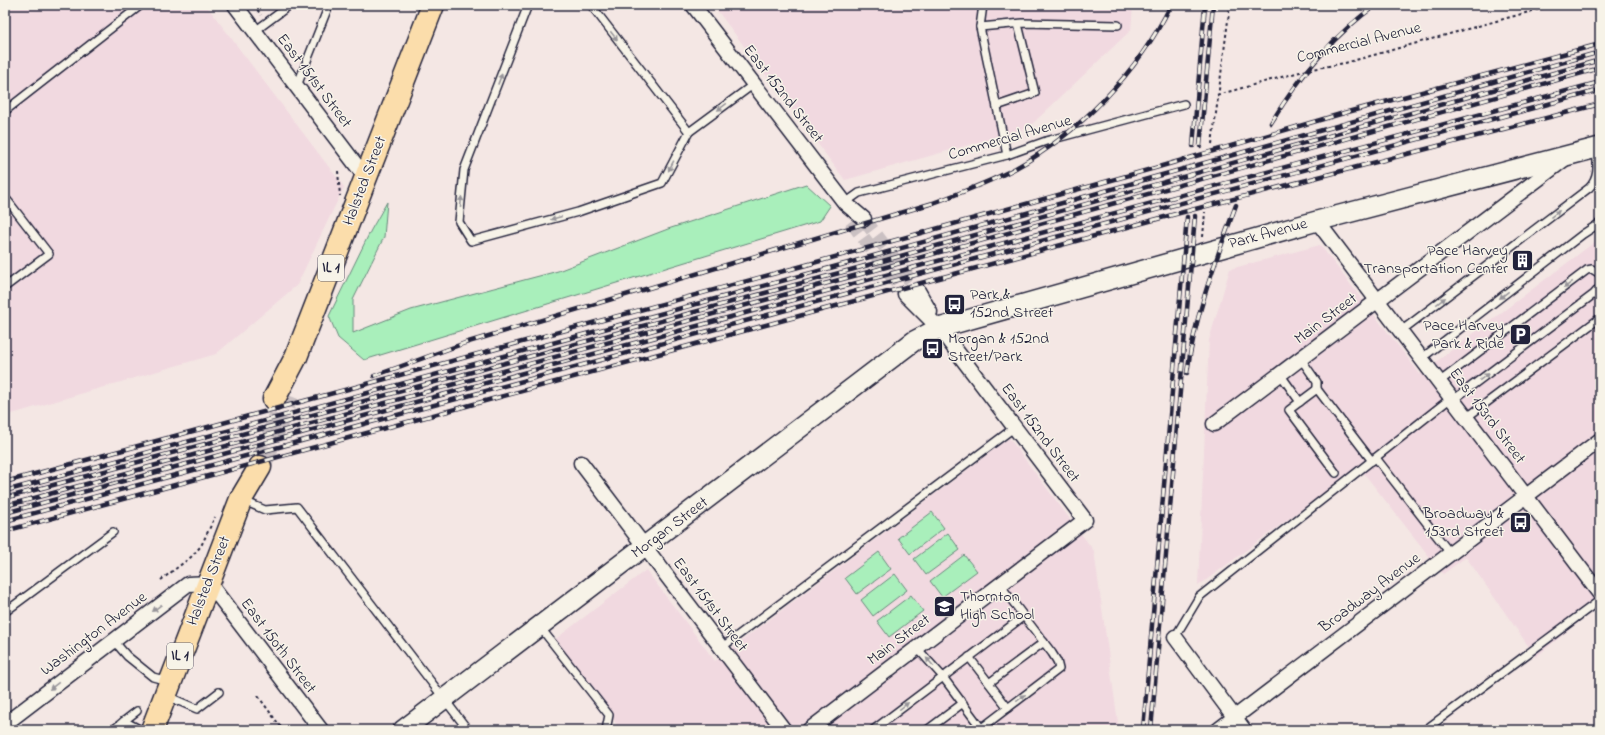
<svg xmlns="http://www.w3.org/2000/svg" width="1605" height="735" font-family="'Indie Flower',sans-serif">
  <rect width="100%" height="100%" fill="#f4e7e4"/>
  <filter id="ink" filterUnits="userSpaceOnUse"><feTurbulence type="fractalNoise" baseFrequency=".025" numOctaves="2"/><feDisplacementMap in="SourceGraphic" scale="8" xChannelSelector="R" yChannelSelector="G"/><feConvolveMatrix kernelMatrix="1 2 1 2 8 2 1 2 1" color-interpolation-filters="sRGB"/></filter>
  <g filter="url(#ink)">
    <g fill="#f1d9e0">
      <polygon points="5,5 206,5 344,187 297,285 216,354 5,416"/>
      <polygon points="713,5 1133,5 1131,30 1028,128 845,180"/>
      <polygon points="1600,238 1600,611 1596,607 1536,657 1466,557 1443,574 1359,467 1198,586 1209,340 1230,269 1320,245 1420,374"/>
      <polygon points="1009,438 1094,551 1119,730 621,730 553,641 646,570 715,661"/>
    </g>
    <g fill="#a9efbb" stroke="#66887b">
      <polygon points="806,184 830,206 820,221 364,360 338,338 329,316 371,230 387,202 384,237 353,300 353,333 411,310 558,271 668,229"/>
      <polygon points="932,512 944,528 910,554 898,538"/>
      <polygon points="948,533 960,550 926,575 914,559"/>
      <polygon points="879,552 891,569 857,594 845,578"/>
      <polygon points="964,555 977,571 942,597 930,581"/>
      <polygon points="895,574 907,590 873,616 861,600"/>
      <polygon points="911,595 923,611 889,637 877,621"/>
    </g>
    <g fill="none" stroke-linecap="round" stroke-linejoin="round">
      <g stroke="#cac0c2" stroke-width="14" stroke-dasharray="14 7" stroke-linecap="butt">
        <polyline points="864,219 918,291"/>
        <polyline points="851,221 905,294"/>
      </g>
      <polyline stroke="#cac0c2" stroke-width="22" stroke-dasharray="22 11" stroke-linecap="butt" points="260,467 288,395"/>
      <defs>
        <g id="lane">
          <polyline points="528,5 464,170 459,222 471,241 578,212 662,183 689,132 754,84"/>
          <polyline points="591,5 689,132"/>
          <polyline points="983,5 980,27 1007,155"/>
          <polyline points="980,27 1023,23 1118,25"/>
          <polyline points="255,31 290,5"/>
          <polyline points="297,86 329,5"/>
          <polyline points="997,106 1035,93 1018,24"/>
          <polyline points="5,111 141,5"/>
          <polyline points="845,203 859,193 1007,155 1046,141 1184,104"/>
          <polyline points="5,287 49,254 8,201"/>
          <path d="M1401,331L1589,188C1600,177 1597,163 1596,148"/>
          <polyline points="1422,358 1583,234 1600,223"/>
          <polyline points="1301,359 1317,382 1317,389"/>
          <polyline points="1280,374 1300,402"/>
          <polyline points="1439,382 1587,270 1592,269 1600,274"/>
          <polyline points="1453,400 1594,294 1600,287"/>
          <polyline points="1466,418 1600,318"/>
          <polyline points="1376,458 1450,553"/>
          <polyline points="1336,473 1289,410 1317,389 1372,461"/>
          <polyline points="244,501 265,510 297,507 468,730"/>
          <polyline points="5,612 113,532"/>
          <polyline points="540,627 609,715 606,730"/>
          <polyline points="1175,637 1199,597 1451,398"/>
          <polyline points="114,641 127,656 153,677 168,681"/>
          <polyline points="721,648 1015,427"/>
          <polyline points="917,648 943,677 981,728"/>
          <polyline points="969,657 1008,708"/>
          <polyline points="989,683 1044,642"/>
          <polyline points="167,696 197,709 219,692"/>
          <polyline points="124,721 137,711"/>
          <polyline points="113,730 124,721 141,730"/>
          <polyline points="873,730 1024,616"/>
          <polyline points="927,730 963,703"/>
          <polyline points="979,730 1059,669 1057,661 1052,653 1000,585"/>
          <polyline points="1425,730 1600,600"/>
        </g>
        <g id="street">
          <polyline points="235,5 366,178"/>
          <polyline points="693,5 845,203 864,219"/>
          <polyline points="1317,221 1600,594"/>
          <polyline points="918,291 930,312"/>
          <polyline points="1214,424 1566,158"/>
          <polyline points="581,463 784,730"/>
          <polyline points="1175,637 1244,730"/>
          <polyline points="5,724 188,584 209,583 321,730"/>
          <polyline points="809,730 1085,520 939,328 905,294"/>
          <polyline points="1218,730 1600,440"/>
        </g>
        <polyline id="secondary" points="403,730 914,341 939,328 1317,221 1600,147"/>
        <g id="primary">
          <polyline points="274,399 296,357 433,5"/>
          <polyline points="152,730 241,499 260,467"/>
        </g>
      </defs>
      <use href="#lane" stroke="#22223b" stroke-width="10"/>
      <use href="#street" stroke="#22223b" stroke-width="17"/>
      <use href="#secondary" stroke="#22223b" stroke-width="22"/>
      <use href="#primary" stroke="#22223b" stroke-width="25"/>
      <g stroke="#22223b" stroke-width="2" stroke-dasharray="3 3" stroke-linecap="butt">
        <polyline points="254,5 261,15"/>
        <polyline points="1217,95 1307,70 1345,63 1554,5"/>
        <polyline points="1212,144 1230,5"/>
        <polyline points="338,171 340,196"/>
        <polyline points="1203,237 1205,212"/>
        <polyline points="161,580 191,557 201,546 215,517"/>
        <polyline points="258,696 283,730"/>
      </g>
      <use href="#lane" stroke="#f7f3e8" stroke-width="7"/>
      <use href="#street" stroke="#f7f3e8" stroke-width="14"/>
      <use href="#secondary" stroke="#f7f3e8" stroke-width="19"/>
      <use href="#primary" stroke="#fbddab" stroke-width="22"/>
      <defs>
        <g id="rail">
          <path d="M1271,123C1299,77 1332,36 1376,5"/>
          <polyline points="1193,146 1205,5"/>
          <polyline points="1200,146 1213,5"/>
          <path d="M1187,373C1195,314 1216,260 1236,205"/>
          <path d="M374,376L465,343L933,203C960,193 988,183 1014,169C1080,133 1138,72 1171,5"/>
          <polyline points="5,482 806,265 1155,168 1344,113 1600,44"/>
          <polyline points="5,491 852,262 1600,52"/>
          <polyline points="5,498 854,269 1600,60"/>
          <polyline points="5,506 861,274 1600,68"/>
          <polyline points="5,513 1600,82"/>
          <polyline points="5,521 1600,90"/>
          <polyline points="5,531 1172,215 1600,104"/>
          <polyline points="1143,730 1187,217"/>
          <polyline points="1151,730 1195,216"/>
        </g>
      </defs>
      <use href="#rail" stroke="#22223b" stroke-width="4.5"/>
      <use href="#rail" stroke="#f7f3e8" stroke-width="3" stroke-dasharray="9" stroke-linecap="butt"/>
    </g>
    <defs><path id="oneway-solid" d="M-6-.8H1V-3.2L6.5 0L1 3.2V.8H-6Z"/></defs>
    <g fill="#97959a">
      <use href="#oneway-solid" transform="translate(614 36) rotate(52)"/>
      <use href="#oneway-solid" transform="translate(500 79) rotate(-69)"/>
      <use href="#oneway-solid" transform="translate(722 107) rotate(144)"/>
      <use href="#oneway-solid" transform="translate(671 166) rotate(118)"/>
      <use href="#oneway-solid" transform="translate(461 202) rotate(-85)"/>
      <use href="#oneway-solid" transform="translate(1555 214) rotate(-37)"/>
      <use href="#oneway-solid" transform="translate(556 218) rotate(165)"/>
      <use href="#oneway-solid" transform="translate(1568 285) rotate(143)"/>
      <use href="#oneway-solid" transform="translate(1504 295) rotate(142)"/>
      <use href="#oneway-solid" transform="translate(1441 301) rotate(-37)"/>
      <use href="#oneway-solid" transform="translate(1484 377) rotate(-37)"/>
      <use href="#oneway-solid" transform="translate(157 608) rotate(143)"/>
      <use href="#oneway-solid" transform="translate(930 662) rotate(-132)"/>
      <use href="#oneway-solid" transform="translate(54 686) rotate(143)"/>
      <use href="#oneway-solid" transform="translate(1021 698) rotate(-37)"/>
      <use href="#oneway-solid" transform="translate(904 706) rotate(-37)"/>
    </g>
  </g>
  <defs>
    <symbol id="building-square" viewBox="-11 -11 22 22"><rect x="-9" y="-9" width="18" height="18" rx="4" fill="#22223b" stroke="#f7f3e8"/><path d="M-4-6H4V6H1V3H-1V6H-4ZM-2.5-4.3h1.7v1.8h-1.7ZM.8-4.3h1.7v1.8H.8ZM-2.5-1h1.7V.8h-1.7ZM.8-1h1.7V.8H.8Z" fill="#fff"/></symbol>
    <symbol id="bus-square" viewBox="-11 -11 22 22"><rect x="-9" y="-9" width="18" height="18" rx="4" fill="#22223b" stroke="#f7f3e8"/><path d="M-5-6H5V4H4V6H2V4H-2V6H-4V4H-5ZM-3.5-4V0h7V-4ZM-3.5 1.2v1.5H-2V1.2ZM2 1.2v1.5H3.5V1.2Z" fill="#fff"/></symbol>
    <symbol id="parking-square" viewBox="-11 -11 22 22"><rect x="-9" y="-9" width="18" height="18" rx="4" fill="#22223b" stroke="#f7f3e8"/><path d="M-3.5-5.5H1a3.5 3.5 0 0 1 0 7H-1V5.5H-3.5ZM-1-3.4V-.6H.8a1.4 1.4 0 0 0 0-2.8Z" fill="#fff"/></symbol>
    <symbol id="school-square" viewBox="-11 -11 22 22"><rect x="-9" y="-9" width="18" height="18" rx="4" fill="#22223b" stroke="#f7f3e8"/><path d="M0-5L7-2L0 1L-7-2ZM-4 1L0 2.5L4 1V4Q0 6-4 4Z" fill="#fff"/></symbol>
  </defs>
  <g fill-rule="evenodd">
    <use href="#building-square" x="1510" y="248" width="25" height="25"/>
    <use href="#bus-square" x="942" y="292" width="25" height="25"/>
    <use href="#parking-square" x="1508" y="322" width="25" height="25"/>
    <use href="#bus-square" x="920" y="336" width="25" height="25"/>
    <use href="#bus-square" x="1508" y="510" width="25" height="25"/>
    <use href="#school-square" x="932" y="594" width="25" height="25"/>
  </g>
  <g text-anchor="middle" dominant-baseline="central" stroke-width="3" stroke-linejoin="round" paint-order="stroke">
    <g fill="#f7f3e8" stroke="#62616f" stroke-width="1">
      <rect x="318" y="255" width="26" height="26" rx="3"/>
      <rect x="167" y="643" width="26" height="26" rx="3"/>
    </g>
    <g font-size="15" font-weight="bold" fill="#22223b">
      <text x="331" y="268">IL 1</text>
      <text x="180" y="656">IL 1</text>
    </g>
    <g font-size="16" fill="#22223b" stroke="#f7f3e8">
      <text transform="translate(1359 43) rotate(-14)">Commercial Avenue</text>
      <text transform="translate(314 81) rotate(53)">East 151st Street</text>
      <text transform="translate(783 94) rotate(52)">East 152nd Street</text>
      <text transform="translate(1010 138) rotate(-16)">Commercial Avenue</text>
      <text transform="translate(365 181) rotate(-69)">Halsted Street</text>
      <text transform="translate(1268 234) rotate(-15)">Park Avenue</text>
      <text transform="translate(1326 319) rotate(-37)">Main Street</text>
      <text transform="translate(1487 416) rotate(53)">East 153rd Street</text>
      <text transform="translate(1040 433) rotate(53)">East 152nd Street</text>
      <text transform="translate(670 528) rotate(-37)">Morgan Street</text>
      <text transform="translate(209 581) rotate(-69)">Halsted Street</text>
      <text transform="translate(1370 593) rotate(-37)">Broadway Avenue</text>
      <text transform="translate(710 605) rotate(53)">East 151st Street</text>
      <text transform="translate(94 634) rotate(-37)">Washington Avenue</text>
      <text transform="translate(899 640) rotate(-37)">Main Street</text>
      <text transform="translate(278 646) rotate(53)">East 150th Street</text>
    </g>
    <g font-size="16" fill="#22223b" stroke="#f7f3e8" text-anchor="end">
      <text x="1508" y="251">Pace Harvey<tspan x="1508" dy="18">Transportation Center</tspan></text>
      <text x="970" y="295" text-anchor="start">Park &amp;<tspan x="970" dy="18">152nd Street</tspan></text>
      <text x="1504" y="326">Pace Harvey<tspan x="1504" dy="18">Park &amp; Ride</tspan></text>
      <text x="948" y="339" text-anchor="start">Morgan &amp; 152nd<tspan x="948" dy="18">Street/Park</tspan></text>
      <text x="1504" y="514">Broadway &amp;<tspan x="1504" dy="18">153rd Street</tspan></text>
      <text x="960" y="597" text-anchor="start">Thornton<tspan x="960" dy="18">High School</tspan></text>
    </g>
  </g>
  <rect width="1605" height="735" fill="none" stroke="#f7f3e8" stroke-width="20"/>
  <rect x="10" y="10" width="1585" height="715" fill="none" stroke="#22223b" stroke-width="1.5" filter="url(#ink)"/>
</svg>
